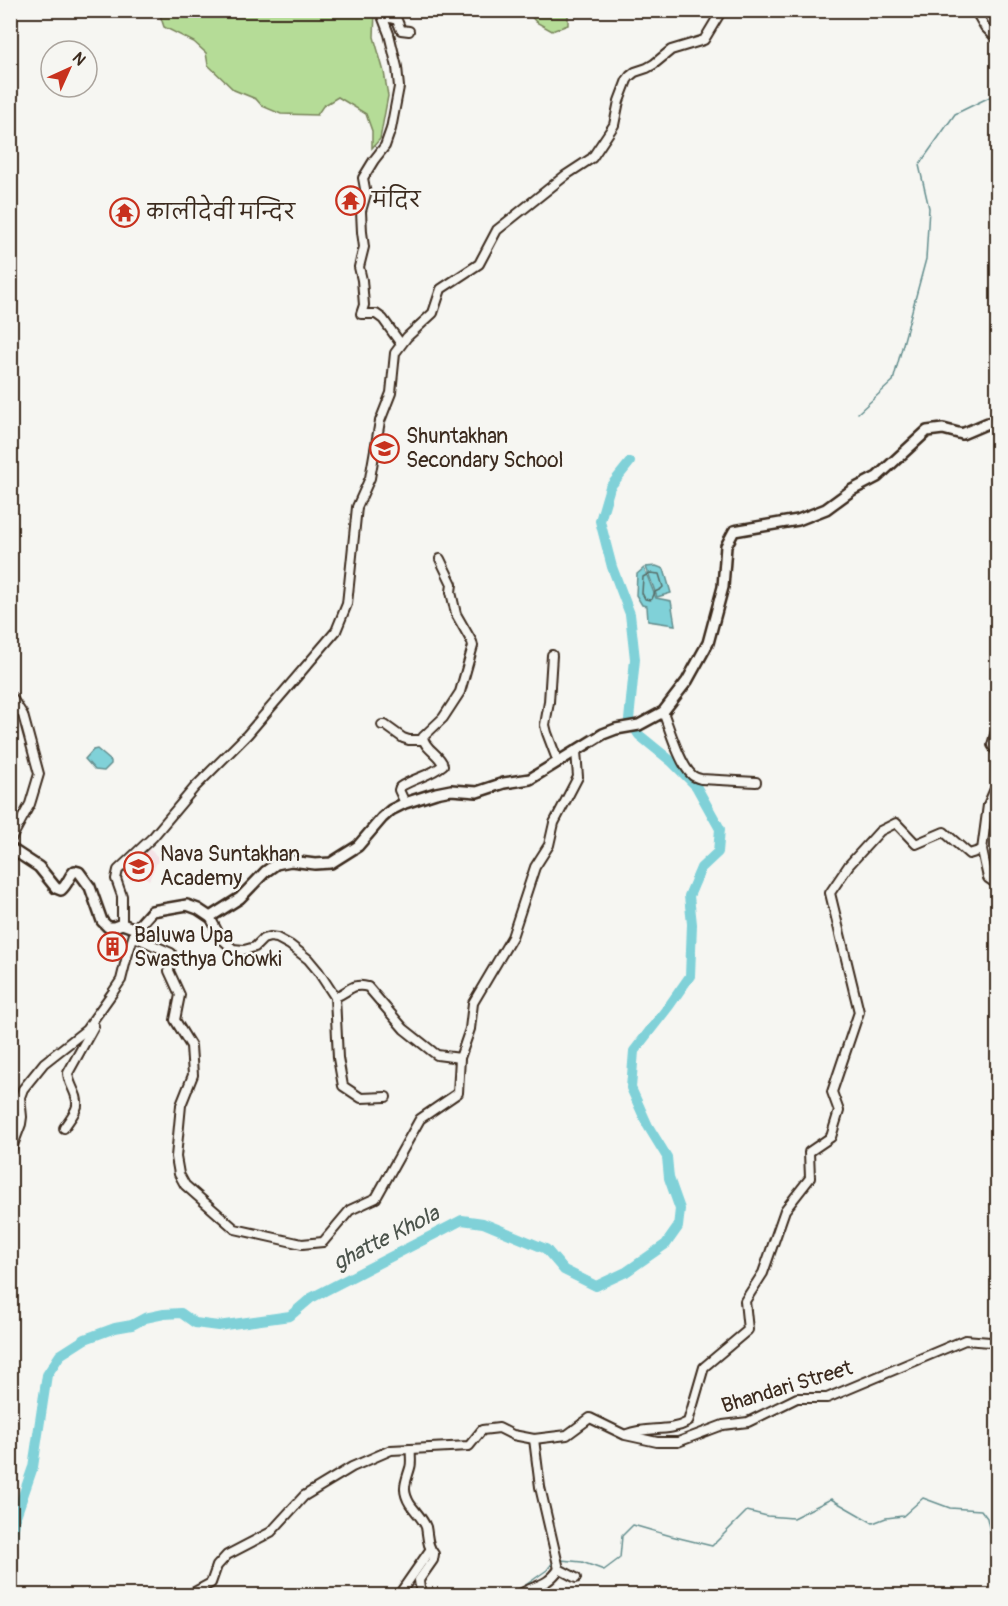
<svg xmlns="http://www.w3.org/2000/svg" width="1008" height="1606" font-family="Pangolin,'Playpen Sans Deva',sans-serif">
  <rect width="100%" height="100%" fill="#f6f6f2"/>
  <filter id="ink" filterUnits="userSpaceOnUse"><feTurbulence type="fractalNoise" baseFrequency=".0167" numOctaves="2"/><feDisplacementMap in="SourceGraphic" scale="12" xChannelSelector="R" yChannelSelector="G"/><feConvolveMatrix kernelMatrix="1 2 1 2 8 2 1 2 1" color-interpolation-filters="sRGB"/></filter>
  <g filter="url(#ink)">
    <polygon fill="#f4e3e6" points="146,846 159,858 149,880 140,874 131,881 121,870"/>
    <g fill="#b5dc97" stroke="#78835a" stroke-width="1.5">
      <polygon points="161,11 375,11 374,37 384,72 388,96 380,139 372,148 372,131 366,114 338,97 323,106 317,115 281,114 262,106 256,99 234,90 208,65 206,53 194,42 164,27 160,15"/>
      <polygon points="530,11 568,11 568,25 552,31 536,22 529,14"/>
    </g>
    <g fill="#80d1d8" stroke="#648e8e" stroke-width="1.5">
      <polygon points="656,566 664,569 671,593 657,597 646,567"/>
      <polygon points="644,568 656,598 671,601 675,625 648,621 647,606 642,605 636,595 637,574"/>
      <polygon points="97,749 111,761 111,764 104,771 95,770 85,759 93,750"/>
    </g>
    <g fill="none" stroke-linecap="round" stroke-linejoin="round">
      <polygon stroke="#576d68" stroke-width="1.5" points="650,573 659,574 663,587 661,589 655,592 652,599 650,600 645,599 642,593 643,577"/>
      <g stroke="#648e8e" stroke-width="1.5">
        <polyline points="858,413 893,381 926,259 929,208 919,165 955,114 998,93"/>
        <polyline points="561,1560 582,1562 604,1570 620,1558 622,1536 633,1525 671,1536 712,1546 747,1511 767,1516 793,1518 831,1499 873,1523 886,1518 903,1516 923,1498 950,1508 981,1510 987,1518 992,1541 998,1544"/>
        <polyline points="510,1596 547,1570 554,1561"/>
      </g>
      <polyline stroke="#80d1d8" stroke-width="10" points="10,1553 16,1516 33,1467 47,1375 60,1355 85,1339 115,1328 132,1325 145,1318 164,1314 181,1313 195,1323 218,1326 290,1316 311,1298 462,1220 483,1223 546,1249 564,1270 596,1286 626,1272 666,1244 678,1227 680,1209 669,1178 667,1157 648,1126 631,1088 634,1051 669,1006 690,976 692,924 689,896 701,868 718,852 720,829 696,786 671,761 639,735 629,720 635,659 630,614 612,567 600,521 610,487 630,462"/>
      <defs>
        <g id="minor">
          <polyline points="975,10 985,27 998,40"/>
          <polyline points="401,344 383,319 376,314 361,314 364,305 362,280 359,267 364,247 362,232 361,211 366,194 363,178 374,160 385,146 391,129 399,87 397,67 389,34 382,16 397,20 401,30 409,31"/>
          <polyline points="552,655 549,702 545,725 547,733 558,762"/>
          <polyline points="10,695 23,715 39,774 30,804 10,841"/>
          <path d="M663,712C669,727 680,765 692,775C694,777 697,778 701,779L756,782"/>
          <polyline points="382,725 385,725 403,738 409,740 423,740"/>
          <polyline points="998,729 996,731 992,745 998,754"/>
          <polyline points="998,782 988,805 982,850 988,878 998,885"/>
          <path d="M405,803L399,790L400,787C414,778 430,776 443,765C440,754 424,749 423,737L443,718L460,692L473,646L472,642L456,614L451,592L452,584L440,559"/>
          <polyline points="210,917 221,938 233,949 244,950 255,947 263,939 270,937 277,938 290,945 308,959 318,971 335,997 338,1058 343,1086 361,1098 386,1097"/>
          <polyline points="122,924 122,896 116,879 118,870 153,837 195,787 247,735 336,631 347,604 357,507 370,478 380,421 391,393 395,353 407,337 433,313 441,289 479,264 497,230 566,175 592,158 614,125 619,101 627,80 630,76 635,72 647,68 654,64 671,50 704,40 722,10"/>
          <polyline points="136,929 137,938 171,953 169,971 180,995 175,1020 191,1046 193,1075 181,1105 176,1157 179,1174 185,1185 235,1229 302,1244 323,1242 350,1210 376,1198 420,1119 458,1093 460,1058 470,1029 473,1003 512,937 535,867 549,845 554,823 578,777 576,751"/>
          <path d="M335,997C349,992 352,982 368,987L404,1029L433,1052L437,1055L460,1058"/>
          <path d="M64,1128C68,1121 75,1114 77,1106C79,1095 68,1084 68,1073L94,1026"/>
          <polyline points="10,1153 21,1124 22,1117 20,1097 23,1089 44,1063 86,1030 113,992 121,980 126,960 135,931"/>
          <path d="M627,1434C648,1426 668,1433 688,1422L704,1367L748,1330L745,1301L763,1273L785,1210L810,1178L809,1152L831,1137L839,1111L832,1092L859,1012L830,893L849,865L880,831L896,823L916,844L944,832L969,854L982,850"/>
          <polyline points="534,1439 540,1487 559,1569 576,1578"/>
          <path d="M411,1449C410,1455 412,1463 410,1468C406,1482 401,1489 410,1504C415,1511 423,1519 426,1527C428,1537 427,1546 434,1554L433,1560L419,1580L421,1596"/>
          <polyline points="187,1596 211,1583 217,1566 227,1555 271,1532 304,1496 352,1467 391,1450 469,1446 482,1430 499,1428 513,1435 534,1439 567,1435 590,1418 625,1435 657,1442 678,1442 723,1425 748,1422 797,1398 827,1398 965,1340 990,1342 998,1341"/>
          <polyline points="398,1596 430,1550"/>
          <path d="M517,1596C534,1584 546,1588 559,1569"/>
        </g>
        <path id="tertiary" d="M10,848L39,867L56,888L61,890C69,883 69,875 75,871L79,872L90,887L102,921L108,927H114L122,924L136,929L152,911L187,905L198,909L210,917L240,898L265,872L276,864L291,861L315,864L331,863L358,846L382,818L391,810L405,803L436,793L451,790L477,792L504,783L530,779L603,734L616,729L639,725L663,712L687,681L708,643L723,587L726,546L734,531L798,520L826,509L852,490L877,477L927,431L943,429L962,434L988,423L998,421"/>
      </defs>
      <use href="#minor" stroke="#3b2a1e" stroke-width="12"/>
      <use href="#tertiary" stroke="#3b2a1e" stroke-width="14"/>
      <use href="#minor" stroke="#f6f6f2" stroke-width="8"/>
      <use href="#tertiary" stroke="#f6f6f2" stroke-width="9"/>
    </g>
  </g>
  <defs>
    <symbol id="temple-ring" viewBox="-11 -11 22 22"><circle r="9.5" fill="#f6f6f2" stroke="#c8321e" stroke-width="1.5"/><path d="M0-6L5-2H3V0L6.5 2.5H4V6H1.5V3h-3V6H-4V2.5H-6.5L-3 0V-2H-5Z" fill="#c8321e"/></symbol>
    <symbol id="school-ring" viewBox="-11 -11 22 22"><circle r="9.5" fill="#f6f6f2" stroke="#c8321e" stroke-width="1.5"/><path d="M0-5L7-2L0 1L-7-2ZM-4 1L0 2.5L4 1V4Q0 6-4 4Z" fill="#c8321e"/></symbol>
    <symbol id="building-ring" viewBox="-11 -11 22 22"><circle r="9.5" fill="#f6f6f2" stroke="#c8321e" stroke-width="1.5"/><path d="M-4-6H4V6H1V3H-1V6H-4ZM-2.5-4.3h1.7v1.8h-1.7ZM.8-4.3h1.7v1.8H.8ZM-2.5-1h1.7V.8h-1.7ZM.8-1h1.7V.8H.8Z" fill="#c8321e"/></symbol>
  </defs>
  <g fill-rule="evenodd">
    <use href="#temple-ring" x="334" y="184" width="33" height="33"/>
    <use href="#temple-ring" x="108" y="196" width="33" height="33"/>
    <use href="#school-ring" x="368" y="432" width="33" height="33"/>
    <use href="#school-ring" x="122" y="850" width="33" height="33"/>
    <use href="#building-ring" x="96" y="930" width="33" height="33"/>
  </g>
  <g text-anchor="middle" dominant-baseline="central" stroke-width="5" stroke-linejoin="round" paint-order="stroke">
    <g font-size="21" fill="#3b2a1e" stroke="#f6f6f2" text-anchor="start">
      <text x="372" y="200">मंदिर</text>
      <text x="146" y="212">कालीदेवी मन्दिर</text>
      <text x="406" y="436">Shuntakhan<tspan x="406" dy="24">Secondary School</tspan></text>
      <text x="160" y="854">Nava Suntakhan<tspan x="160" dy="24">Academy</tspan></text>
      <text x="134" y="935">Baluwa Upa<tspan x="134" dy="24">Swasthya Chowki</tspan></text>
    </g>
    <g font-size="21" fill="#3b2a1e" stroke="#f6f6f2">
      <text transform="translate(787 1387) rotate(-17)">Bhandari Street</text>
    </g>
    <g font-size="22" font-style="italic" fill="#4c544c" stroke="#f6f6f2">
      <text transform="translate(386 1238) rotate(-27)">ghatte Khola</text>
    </g>
  </g>
  <rect width="1008" height="1606" fill="none" stroke="#f6f6f2" stroke-width="36"/>
  <rect x="18" y="18" width="972" height="1570" fill="none" stroke="#3b2a1e" stroke-width="2" filter="url(#ink)"/>
  <g transform="translate(69 69) rotate(45)"><circle r="28" fill="#f6f6f2" stroke="#aba49d" stroke-width="1.5"/>
  <path d="M0-4.5L10 22L0 15L-10 22Z" fill="#c8321e"/>
  <text y="-9" font-size="16" font-weight="bold" text-anchor="middle" fill="#3b2a1e">N</text>
  </g>
</svg>
